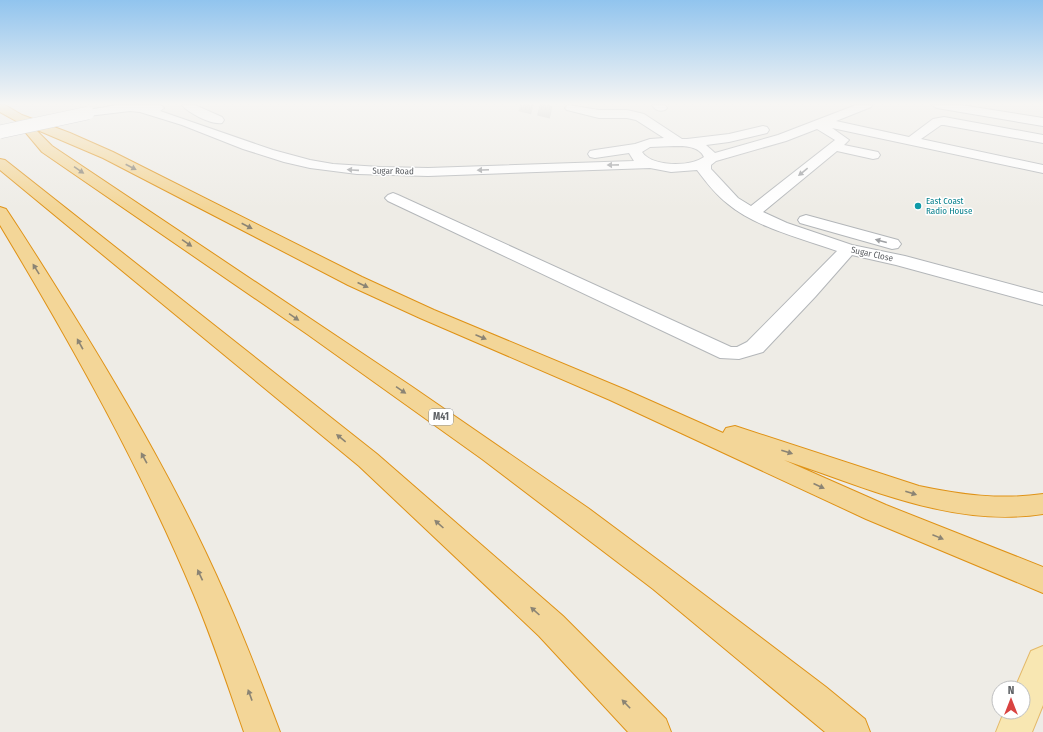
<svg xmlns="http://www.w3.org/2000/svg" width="1043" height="732" font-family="'Fira Sans Condensed',sans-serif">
  <rect width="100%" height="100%" fill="#eeece6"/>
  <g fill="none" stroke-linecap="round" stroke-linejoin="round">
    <polyline stroke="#cac9c6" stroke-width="13" stroke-dasharray="13 6" stroke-linecap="butt" points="520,105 555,113"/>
    <defs>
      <g id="minor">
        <path d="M117,105H161L164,108L160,111L273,150L310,160L333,164L380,167L428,168L634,161L629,153L595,158L590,157L588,154L590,151L595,150L635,144L650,139L664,138L636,120L627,118H599L567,110L565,108L568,105L599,110H627L644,114L682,139H687L729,134L763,126L767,127L769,130L767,133L729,142L706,145L715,153L778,135L856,105H872L871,107L836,121L909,137L933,119L944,117L1043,135V143L944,125H941L921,139L1043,165V173L832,128L849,140L844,145L878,152L880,155L878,158L873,159L837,151L763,212L787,223L852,245L905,256L1043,293V305L896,265L852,255L815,297L763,352L739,359L720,358L388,201L385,198L388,195L393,193L398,195L731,347H737L747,342L837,251C803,239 755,227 728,204C716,195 706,182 697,170L671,172L650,168L428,176L357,174L310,168L284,162L243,149L182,125L140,112L130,111L88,116L84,115L82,113L84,111L88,110ZM817,129L835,140L751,206L738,198L711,169V165L716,161L786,141ZM674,146C685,146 699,146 704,157C690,167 652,167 642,152L650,147Z"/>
        <path d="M182,105H195L222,117L224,120L222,123C212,125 188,113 182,105Z"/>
        <path d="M652,105H665L667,108L665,110C659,112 655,110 652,105Z"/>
        <polygon points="932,105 961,105 1043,118 1043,126 937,108"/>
        <polygon points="806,215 898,240 901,244 898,248 892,249 800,223 798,220 800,217"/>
      </g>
      <polygon id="major" points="1043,646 1043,705 1032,732 996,732 1004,712 1023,712 1023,688 1015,688 1031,651"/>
      <g id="highway">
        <path d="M0,105H5L22,115L70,133L113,152L362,277L434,310L626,390L723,433L726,428L735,426L919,486C961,495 1001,500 1043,494V514C953,528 868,488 784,460L886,505L1043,567V593L866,519L610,400L420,318L348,285L103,158L35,129L52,146L411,386L588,508L674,572L826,687L865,719L870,732H825L653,589L482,459L307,334L42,152L16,121L0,112Z"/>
        <polygon points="0,159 5,160 377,454 563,616 666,719 671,732 628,732 539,636 359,466 0,170"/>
        <path d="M0,207L6,209C28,242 49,276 71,311C128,403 183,498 226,597C246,642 263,687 280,732H244C228,686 213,640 194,595C140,466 72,345 0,225Z"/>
      </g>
    </defs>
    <use href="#minor" stroke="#b3b6b9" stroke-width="2"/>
    <use href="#major" stroke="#e4b969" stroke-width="2"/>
    <use href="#highway" stroke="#df9216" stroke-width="2"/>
    <use href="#minor" fill="#fff" fill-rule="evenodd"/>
    <use href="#major" fill="#f8e7b2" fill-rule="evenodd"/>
    <use href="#highway" fill="#f3d698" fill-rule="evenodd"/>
    <defs>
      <polyline id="minor-bridge" points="0,132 88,113"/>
    </defs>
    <use href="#minor-bridge" stroke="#b3b6b9" stroke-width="14" stroke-linecap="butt"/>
    <use href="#minor-bridge" stroke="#fff" stroke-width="13"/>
  </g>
  <defs><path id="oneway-solid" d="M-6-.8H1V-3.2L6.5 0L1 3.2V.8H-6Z"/></defs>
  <g fill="#9ea0a3">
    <use href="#oneway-solid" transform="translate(613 165) rotate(179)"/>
    <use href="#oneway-solid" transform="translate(353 170) rotate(-176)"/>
    <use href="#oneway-solid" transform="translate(483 170) rotate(178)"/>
    <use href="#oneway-solid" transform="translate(803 172) rotate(141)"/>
    <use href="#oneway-solid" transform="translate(881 241) rotate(-165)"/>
  </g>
  <g fill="#8b8474">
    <use href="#oneway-solid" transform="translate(131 167) rotate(27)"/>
    <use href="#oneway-solid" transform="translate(79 170) rotate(34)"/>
    <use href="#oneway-solid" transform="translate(247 226) rotate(27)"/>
    <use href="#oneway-solid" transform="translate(187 243) rotate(34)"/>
    <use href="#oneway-solid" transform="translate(36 269) rotate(-122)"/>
    <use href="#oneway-solid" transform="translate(363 285) rotate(25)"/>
    <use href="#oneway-solid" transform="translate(294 317) rotate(34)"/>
    <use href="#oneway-solid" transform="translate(481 337) rotate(23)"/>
    <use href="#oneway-solid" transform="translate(80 344) rotate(-119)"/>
    <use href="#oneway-solid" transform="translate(401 390) rotate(34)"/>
    <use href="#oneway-solid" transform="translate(341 438) rotate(-141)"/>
    <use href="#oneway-solid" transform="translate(787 452) rotate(18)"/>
    <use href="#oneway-solid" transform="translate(144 458) rotate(-119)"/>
    <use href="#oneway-solid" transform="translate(819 486) rotate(24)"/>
    <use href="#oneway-solid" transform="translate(911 493) rotate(18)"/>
    <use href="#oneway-solid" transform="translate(439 524) rotate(-138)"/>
    <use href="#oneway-solid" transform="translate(938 537) rotate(22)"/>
    <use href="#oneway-solid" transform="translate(200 575) rotate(-115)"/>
    <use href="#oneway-solid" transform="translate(535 611) rotate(-138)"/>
    <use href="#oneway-solid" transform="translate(250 695) rotate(-110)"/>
    <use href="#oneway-solid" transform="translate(626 704) rotate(-134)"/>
  </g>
  <linearGradient id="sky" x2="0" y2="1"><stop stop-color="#91c4ee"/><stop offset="0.5" stop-color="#f7f6f4"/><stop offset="1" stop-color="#f7f6f4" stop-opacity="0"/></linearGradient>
  <rect width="1043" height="208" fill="url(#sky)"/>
  <circle fill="#0f9aa8" stroke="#fff" stroke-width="1.5" cx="918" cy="206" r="4"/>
  <g text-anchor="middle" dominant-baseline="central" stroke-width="3" stroke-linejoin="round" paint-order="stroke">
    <g font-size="9" fill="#5e6165" stroke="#fff">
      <text transform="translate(393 171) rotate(1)">Sugar Road</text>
      <text transform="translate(872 254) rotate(12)">Sugar Close</text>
    </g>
    <g font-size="9" fill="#0d838f" stroke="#fff" text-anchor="start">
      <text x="926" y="201">East Coast<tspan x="926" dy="10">Radio House</tspan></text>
    </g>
    <rect fill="#fff" stroke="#8e9093" stroke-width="1" x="429" y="409" width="24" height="16" rx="3"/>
    <g font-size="10" font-weight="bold" fill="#5e6165">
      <text x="441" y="417">M41</text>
    </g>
  </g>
  <g transform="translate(1011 700)"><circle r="19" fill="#ffffff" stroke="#bfc0c1"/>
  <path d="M0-3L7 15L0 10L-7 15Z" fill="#d94341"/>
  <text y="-6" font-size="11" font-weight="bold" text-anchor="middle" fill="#5e6165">N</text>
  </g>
</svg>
